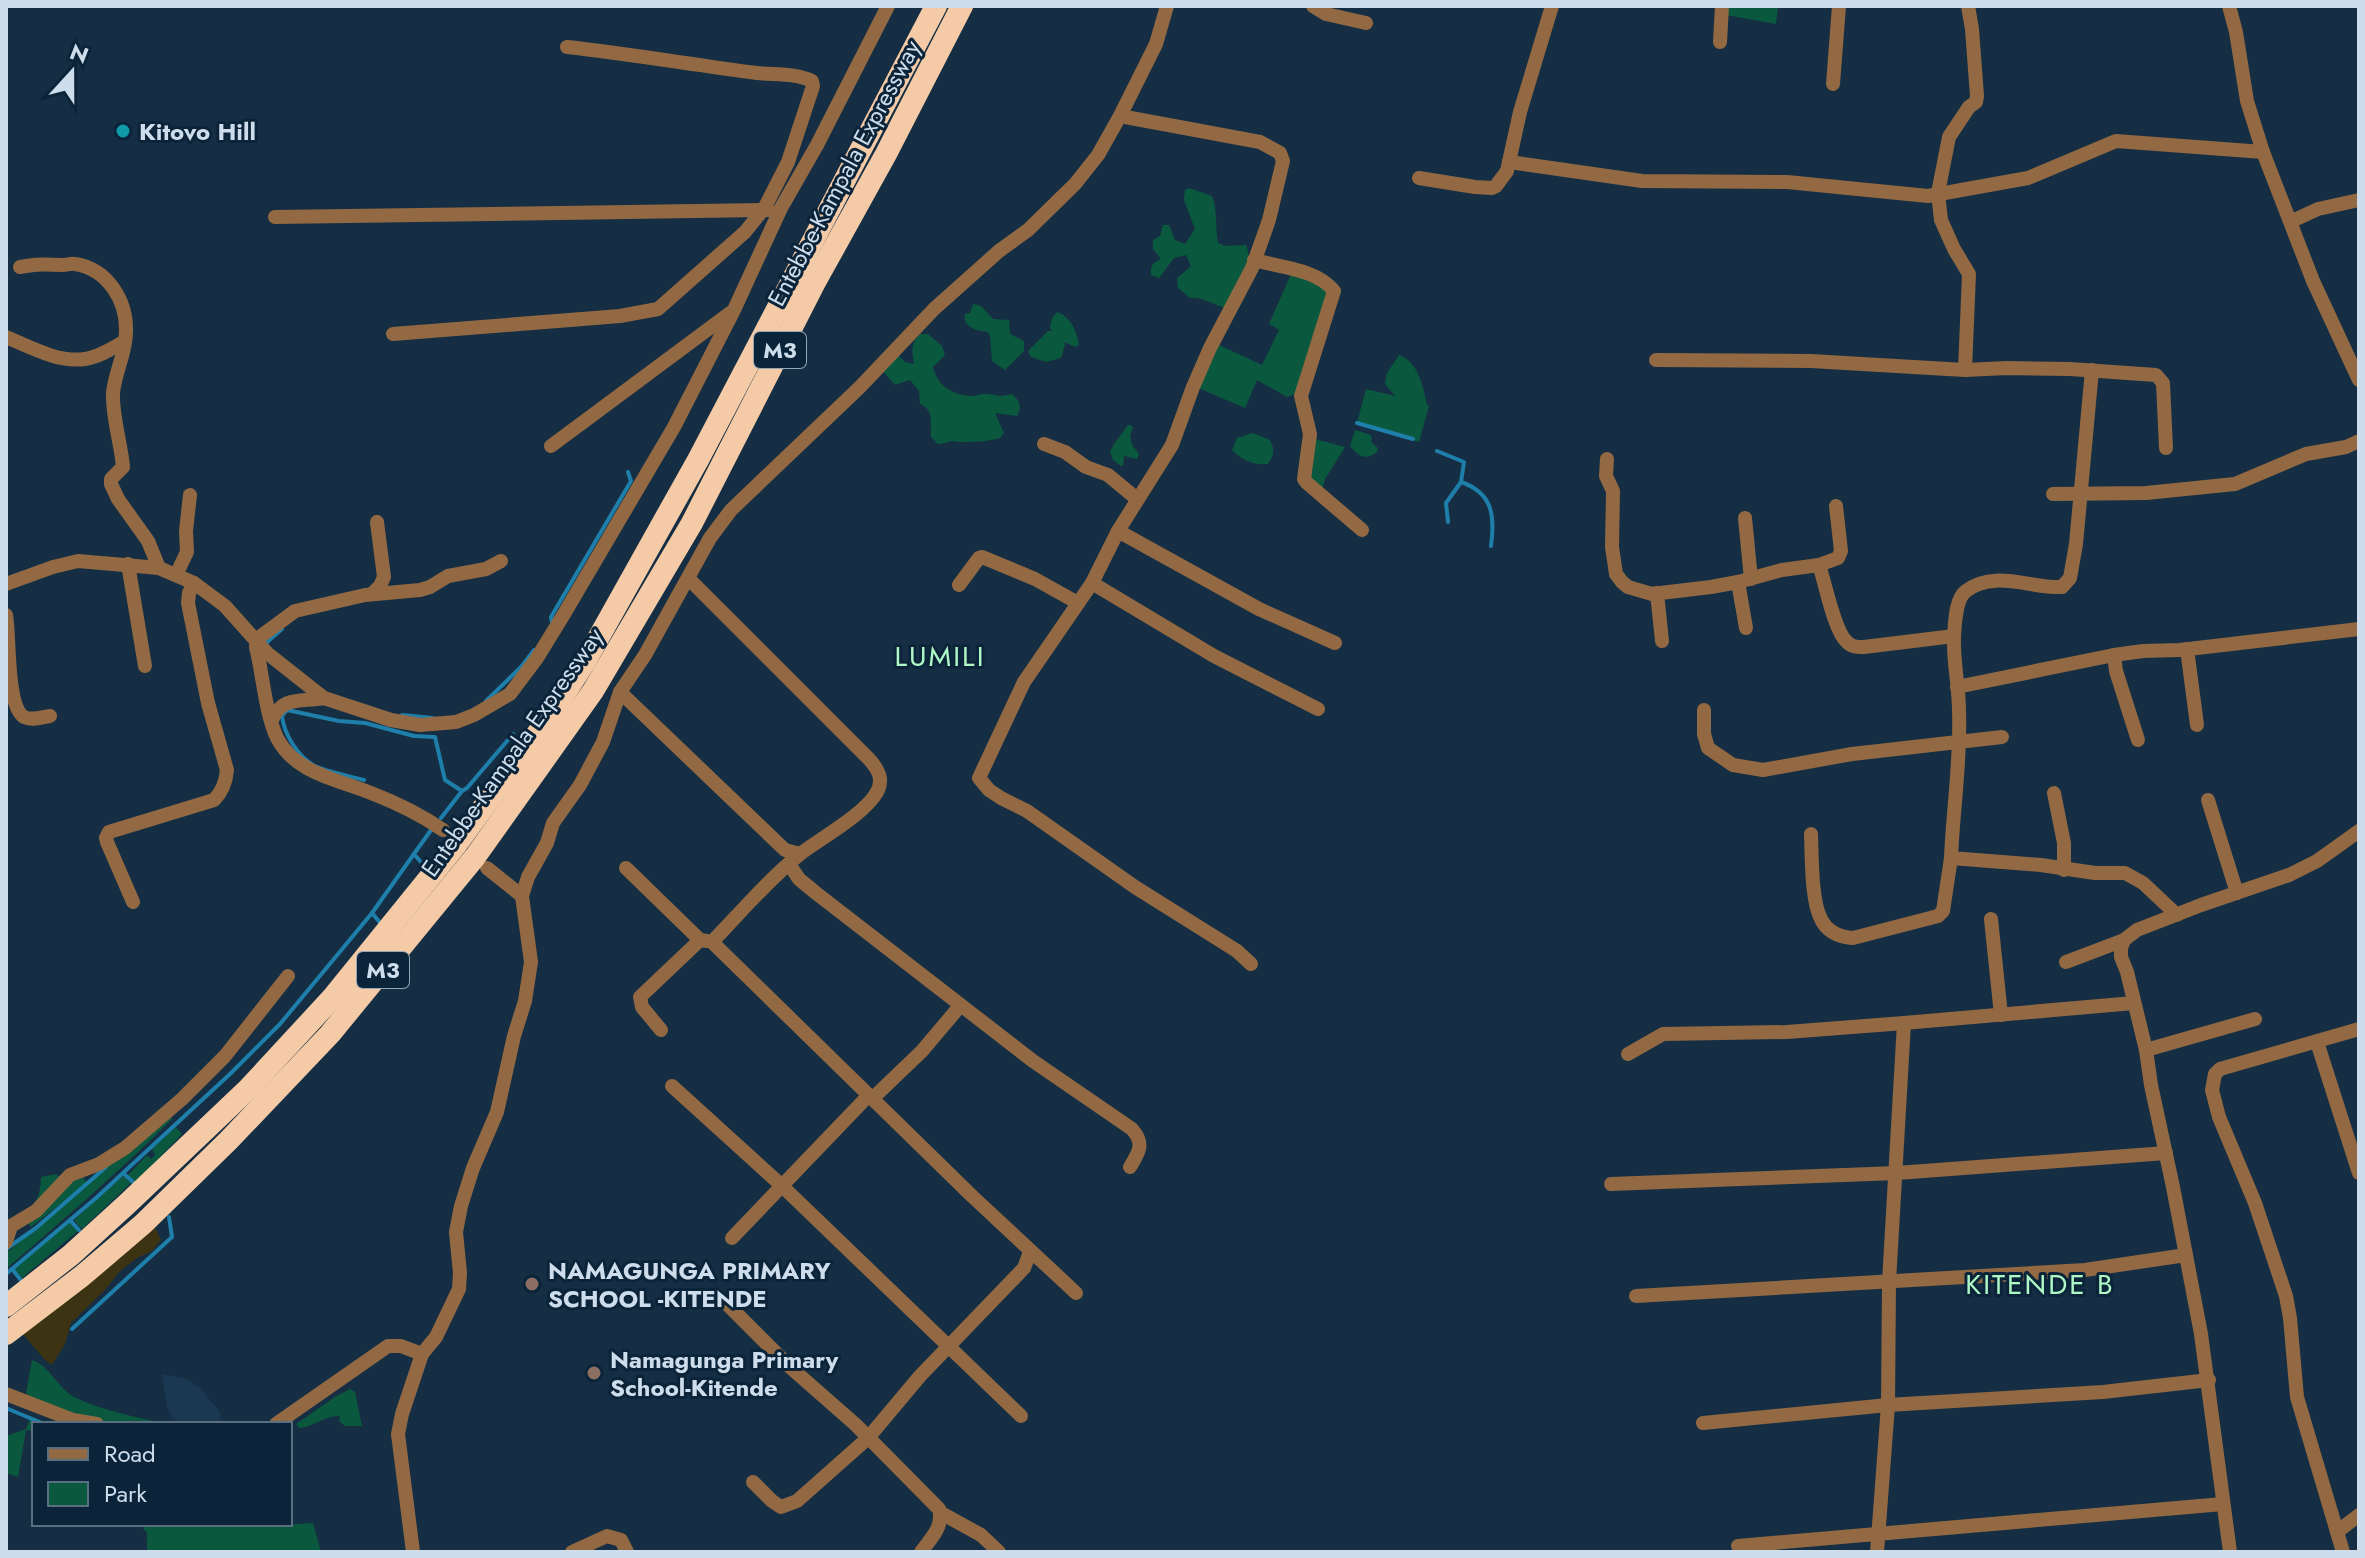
<svg xmlns="http://www.w3.org/2000/svg" width="2365" height="1558" font-family="Jost,sans-serif">
  <rect width="100%" height="100%" fill="#162e43"/>
  <polygon fill="#1a3852" points="162,1374 187,1379 200,1388 220,1412 221,1424 195,1424 177,1421 171,1416 167,1407"/>
  <g fill="#0a583e">
    <polygon points="1727,6 1778,6 1776,24 1726,15"/>
    <path d="M1189,188L1212,196C1218,211 1215,228 1218,243L1225,246L1246,245C1255,267 1238,288 1227,308C1215,306 1202,296 1190,298L1178,288L1177,278L1191,266L1186,255L1174,258L1159,278L1151,275C1150,265 1153,263 1161,259L1153,249V240L1160,236L1163,225H1169L1175,240L1185,244L1195,229L1184,200L1185,190Z"/>
    <polygon points="1292,272 1331,291 1299,393 1287,397 1257,380 1245,408 1196,387 1217,344 1262,365 1279,330 1269,324"/>
    <path d="M973,304L981,306L993,319L1009,320L1010,334L1024,341V351L1005,370L992,361L990,337L988,332C977,331 962,327 965,314L970,313Z"/>
    <path d="M1057,312C1070,316 1077,331 1079,345L1075,347L1064,342L1065,345L1061,358L1046,362L1031,357L1028,351L1048,331H1052L1050,328L1052,318Z"/>
    <path d="M920,334H928L942,346L945,355L933,367C937,386 954,396 973,396C977,396 982,393 986,394C1000,395 996,398 1012,394C1020,401 1022,406 1017,416L995,413L1004,433L1000,438C987,442 972,442 959,442C956,442 954,441 951,441C947,442 943,444 938,444L931,437C930,424 935,410 920,404L919,391L910,380L895,385L881,369L894,351L905,362L914,364C912,351 910,344 920,334Z"/>
    <path d="M1399,355C1419,362 1423,387 1427,405L1429,406L1419,442L1357,423L1366,389L1395,396L1385,384L1387,373Z"/>
    <polygon points="1128,425 1131,425 1133,428 1130,435 1132,445 1139,454 1137,459 1124,456 1123,466 1121,466 1113,460 1110,452 1114,444"/>
    <path d="M1355,430L1371,435L1372,443L1378,448L1377,452C1366,461 1358,456 1350,446Z"/>
    <path d="M1253,433L1270,440C1275,450 1274,455 1268,464C1253,465 1243,461 1232,450L1237,438Z"/>
    <polygon points="1311,438 1345,447 1325,479 1321,493 1309,483"/>
    <path d="M169,1113L172,1119C119,1172 63,1220 6,1269V1253L44,1222Z"/>
    <polygon points="176,1127 182,1134 135,1183 128,1175 147,1155 151,1159 155,1155 152,1149"/>
    <path d="M56,1174L67,1183L83,1177L87,1183L31,1227L24,1218C35,1205 41,1195 41,1177Z"/>
    <polygon points="123,1176 131,1183 82,1229 74,1220"/>
    <polygon points="70,1222 78,1231 22,1278 14,1269"/>
    <path d="M32,1360C50,1366 58,1388 74,1397C102,1411 135,1416 165,1424H113L89,1419L32,1399L26,1393Z"/>
    <path d="M350,1389L355,1392L362,1426H345L339,1421L340,1416C323,1416 314,1427 299,1428L296,1424L335,1397Z"/>
    <polygon points="31,1416 50,1424 34,1424 34,1431 26,1430 18,1477 6,1473 6,1436 26,1429"/>
    <polygon points="313,1523 321,1552 147,1552 147,1532 144,1530 142,1524 199,1527 198,1524 263,1524 266,1526"/>
  </g>
  <polygon fill="#3c3313" points="155,1227 161,1240 152,1251 137,1258 119,1272 105,1290 71,1323 65,1344 52,1365 45,1360 22,1333"/>
  <g fill="none" stroke-linecap="round" stroke-linejoin="round">
    <g stroke="#1e7fab" stroke-width="4">
      <polyline points="1357,423 1413,439"/>
      <polyline points="1437,451 1464,462 1461,482 1446,503 1448,522"/>
      <path d="M1461,482C1493,493 1495,516 1491,546"/>
      <polyline points="552,622 551,617 631,481 628,472"/>
      <polyline points="267,644 266,643 282,629"/>
      <polyline points="486,701 522,666 534,650"/>
      <polyline points="402,715 433,718"/>
      <path d="M364,780C350,776 326,772 313,765C297,755 284,734 282,716L287,710L339,721L365,723L414,736L435,737L445,780L462,791"/>
      <polyline points="441,818 462,791 467,788 513,734"/>
      <polyline points="414,854 427,869"/>
      <polyline points="372,913 382,925"/>
      <polyline points="123,1173 133,1182"/>
      <polyline points="70,1220 79,1230"/>
      <polyline points="6,1249 36,1228 106,1167"/>
      <polyline points="12,1269 20,1279"/>
      <polyline points="6,1274 96,1198 230,1074 280,1024 372,913 431,830"/>
      <polyline points="72,1329 172,1237 169,1217"/>
      <polyline points="6,1408 44,1424"/>
    </g>
    <g stroke="#926942" stroke-width="14">
      <polyline points="1313,6 1326,14 1366,23"/>
      <polyline points="2229,6 2236,32 2247,101 2263,152 2313,281 2359,380"/>
      <polyline points="1720,42 1722,6"/>
      <polyline points="1833,84 1839,6"/>
      <polyline points="1120,116 1260,142 1280,153 1283,161 1269,220 1252,268 1210,348 1193,387 1172,445 1118,531 1092,583 1024,682 979,778 989,790 1001,798 1027,811 1135,887 1237,951 1251,964"/>
      <polyline points="1509,162 1642,181 1787,182 1928,196 2028,178 2116,141 2263,152"/>
      <polyline points="1419,178 1475,187 1492,188 1496,186 1507,171 1520,112 1552,6"/>
      <polyline points="275,217 768,210"/>
      <polyline points="2292,221 2318,209 2359,200"/>
      <path d="M1254,260C1279,267 1317,269 1334,291L1301,396L1310,434L1304,479L1307,483L1362,530"/>
      <path d="M20,267C38,264 45,264 63,265C67,265 71,263 75,264C108,269 127,301 126,332C126,353 115,372 113,393C112,417 121,443 123,467L111,479V484L118,499L148,541L159,568"/>
      <path d="M393,334L620,316L658,309L745,232L765,207L788,162L813,86L812,81C796,73 775,75 757,73C694,65 631,54 567,47"/>
      <path d="M6,337C30,347 58,363 85,359C99,357 113,348 125,341"/>
      <polyline points="1656,360 1811,361 1965,370 2007,368 2070,369 2156,375 2163,383 2166,448"/>
      <polyline points="1965,370 1969,274 1954,249 1941,220 1938,193 1949,137 1969,107 1976,102 1977,96 1972,29 1968,6"/>
      <path d="M2092,370L2076,544L2070,578L2062,587C2032,589 1994,569 1966,591C1955,599 1955,624 1954,637C1953,662 1959,686 1959,711C1961,760 1953,809 1951,858L2041,865L2095,873H2125L2143,883L2177,915"/>
      <polyline points="1044,444 1065,452 1086,467 1108,475 1137,499"/>
      <polyline points="551,446 730,313"/>
      <polyline points="1607,459 1606,476 1613,491 1612,547 1616,574 1622,582 1628,587 1652,594 1711,587 1738,582 1782,570 1819,565 1838,558 1841,551 1836,506"/>
      <polyline points="2053,494 2146,493 2235,484 2306,454 2346,447 2359,441"/>
      <polyline points="1745,518 1751,579"/>
      <polyline points="1118,531 1259,609 1335,643"/>
      <polyline points="128,564 145,666"/>
      <path d="M1819,565C1825,582 1834,630 1846,641C1851,647 1857,647 1864,647L1954,636"/>
      <polyline points="176,575 187,552 186,531 190,495"/>
      <path d="M689,579L869,759C878,769 884,779 877,792C865,814 821,838 800,854C768,880 740,913 712,942L973,1197L1076,1293"/>
      <polyline points="1738,582 1746,628"/>
      <polyline points="1092,583 1214,656 1318,709"/>
      <polyline points="6,584 53,567 78,561 159,568 194,583 225,606 267,653 324,698 391,720 420,725 456,722 474,715 510,694 537,658 564,614 674,427 734,310 781,208 817,145 888,6"/>
      <polyline points="959,585 979,558 982,557 1035,579 1078,603"/>
      <polyline points="1657,593 1662,641"/>
      <polyline points="372,594 380,586 384,577 377,522"/>
      <path d="M6,615C10,636 6,706 24,717C32,721 42,717 50,716"/>
      <polyline points="2187,649 2197,725"/>
      <polyline points="2114,655 2116,671 2138,740"/>
      <polyline points="1957,687 2114,655 2143,651 2180,650 2359,629"/>
      <polyline points="620,692 785,850 800,854"/>
      <polyline points="1704,710 1704,734 1708,748 1733,765 1763,770 1852,754 2002,737"/>
      <path d="M272,720C282,696 300,702 324,698"/>
      <polyline points="2054,793 2064,843 2064,870"/>
      <polyline points="2208,800 2237,893"/>
      <path d="M443,830C420,814 397,803 371,793C337,779 296,774 277,738C265,712 263,675 256,647L257,639L295,611L365,595L420,590L430,587L448,576L486,569L501,561"/>
      <path d="M1811,834C1812,857 1811,900 1821,919C1827,932 1840,937 1853,938L1938,916L1943,911L1951,858"/>
      <path d="M789,864L799,879L816,893L1033,1061L1132,1129C1145,1144 1139,1152 1130,1167"/>
      <polyline points="487,868 522,896"/>
      <polyline points="626,868 700,940 707,941"/>
      <path d="M133,902L107,842L106,838L109,832L214,800C222,792 226,781 227,770L208,703L188,603L189,593L194,583"/>
      <polyline points="1991,919 2001,1015"/>
      <polyline points="2066,962 2124,940"/>
      <polyline points="661,1030 642,1007 640,997 700,940"/>
      <polyline points="2317,1042 2359,1173"/>
      <polyline points="2146,1050 2255,1019"/>
      <polyline points="1628,1054 1663,1034 1787,1032 1904,1023"/>
      <polyline points="672,1086 781,1185 1021,1416"/>
      <polyline points="873,1098 922,1051 960,1006"/>
      <polyline points="1611,1184 1897,1173 2166,1153"/>
      <polyline points="732,1238 869,1095"/>
      <polyline points="6,1242 11,1226 36,1211 70,1175 99,1164 125,1148 182,1099 225,1056 288,976"/>
      <polyline points="1636,1296 2085,1270 2186,1255"/>
      <path d="M723,1300L790,1367L856,1425L939,1509C944,1527 931,1538 921,1552"/>
      <polyline points="422,1354 436,1337 459,1289 460,1273 456,1232 461,1206 473,1168 497,1112 514,1036 525,1001 531,962 522,896 528,877 547,843 553,823 580,785 603,742 620,692 645,655 710,538 731,510 860,387 934,309 999,251 1028,230 1075,184 1098,155 1120,116 1156,44 1167,6"/>
      <polyline points="6,1394 73,1420 97,1424"/>
      <polyline points="1703,1423 1888,1405 2103,1392 2209,1380"/>
      <polyline points="276,1424 388,1346 401,1346 422,1354 402,1414 398,1434 413,1552"/>
      <polyline points="753,1482 772,1501 781,1507 797,1501 868,1438 920,1376 1024,1268 1030,1252"/>
      <polyline points="941,1513 981,1535 999,1552"/>
      <polyline points="2337,1532 2359,1515"/>
      <polyline points="1738,1546 2223,1504"/>
      <polyline points="572,1552 607,1536 621,1540 627,1552"/>
      <polyline points="1877,1552 1888,1405 1889,1282 1904,1023 2134,1003"/>
      <polyline points="2230,1552 2201,1334 2173,1187 2151,1085 2146,1050 2127,972 2121,957 2121,948 2124,940 2137,930 2201,905 2289,875 2317,861 2359,831"/>
      <polyline points="2343,1552 2297,1397 2290,1318 2286,1296 2255,1203 2219,1117 2212,1090 2215,1074 2220,1069 2359,1029"/>
    </g>
    <g stroke="#f4cba6" stroke-width="22">
      <polyline points="6,1306 71,1255 127,1204 248,1089 333,997 456,845 551,715 586,660 698,460 936,6"/>
      <polyline points="6,1334 82,1276 143,1224 228,1141 330,1034 475,857 593,691 692,523 814,284 886,154 962,6"/>
    </g>
  </g>
  <circle fill="#0f9aa8" stroke="#0b2439" stroke-width="3" cx="123" cy="131" r="8"/>
  <g fill="#8d6e63" stroke="#0b2439" stroke-width="3">
    <circle cx="532" cy="1284" r="8"/>
    <circle cx="594" cy="1373" r="8"/>
  </g>
  <g text-anchor="middle" dominant-baseline="central" stroke-width="6" stroke-linejoin="round" paint-order="stroke">
    <g fill="#0b2439" stroke="#94a6b6" stroke-width="2">
      <rect x="754" y="332" width="52" height="36" rx="6"/>
      <rect x="357" y="952" width="52" height="36" rx="6"/>
    </g>
    <g font-size="22" font-weight="bold" fill="#ceddeb">
      <text x="780" y="350">M3</text>
      <text x="383" y="970">M3</text>
    </g>
    <g font-size="24" font-weight="bold" fill="#ceddeb" stroke="#0b2439" text-anchor="start">
      <text x="139" y="131">Kitovo Hill</text>
      <text x="548" y="1270">NAMAGUNGA PRIMARY<tspan x="548" dy="28">SCHOOL -KITENDE</tspan></text>
      <text x="610" y="1359">Namagunga Primary<tspan x="610" dy="28">School-Kitende</tspan></text>
    </g>
    <g font-size="24" fill="#ceddeb" stroke="#0b2439">
      <text transform="translate(844 173) rotate(-62)">Entebbe-Kampala Expressway</text>
      <text transform="translate(512 752) rotate(-55)">Entebbe-Kampala Expressway</text>
    </g>
    <g font-size="28" letter-spacing="2" fill="#aff8c5" stroke="#0b2439">
      <text x="940" y="656">LUMILI</text>
      <text x="2040" y="1284">KITENDE B</text>
    </g>
  </g>
  <rect width="2365" height="1558" fill="none" stroke="#ceddeb" stroke-width="16"/>
  <rect x="32" y="1422" width="260" height="104" fill="#0b2439" stroke="#596e80" stroke-width="2"/>
  <rect x="48" y="1448" width="40" height="12" fill="#926942" stroke="#596e80" stroke-width="2"/>
  <text x="104" y="1462" font-size="24" fill="#ceddeb">Road</text>
  <rect x="48" y="1482" width="40" height="24" fill="#0a583e" stroke="#596e80" stroke-width="2"/>
  <text x="104" y="1502" font-size="24" fill="#ceddeb">Park</text>
  <g transform="translate(72 72) rotate(21)" stroke="#0b2439" stroke-width="6" paint-order="stroke">
  <path d="M0-6L14 30L0 20L-14 30Z" fill="#ceddeb"/>
  <text y="-12" font-size="22" font-weight="bold" text-anchor="middle" fill="#ceddeb">N</text>
  </g>
</svg>
